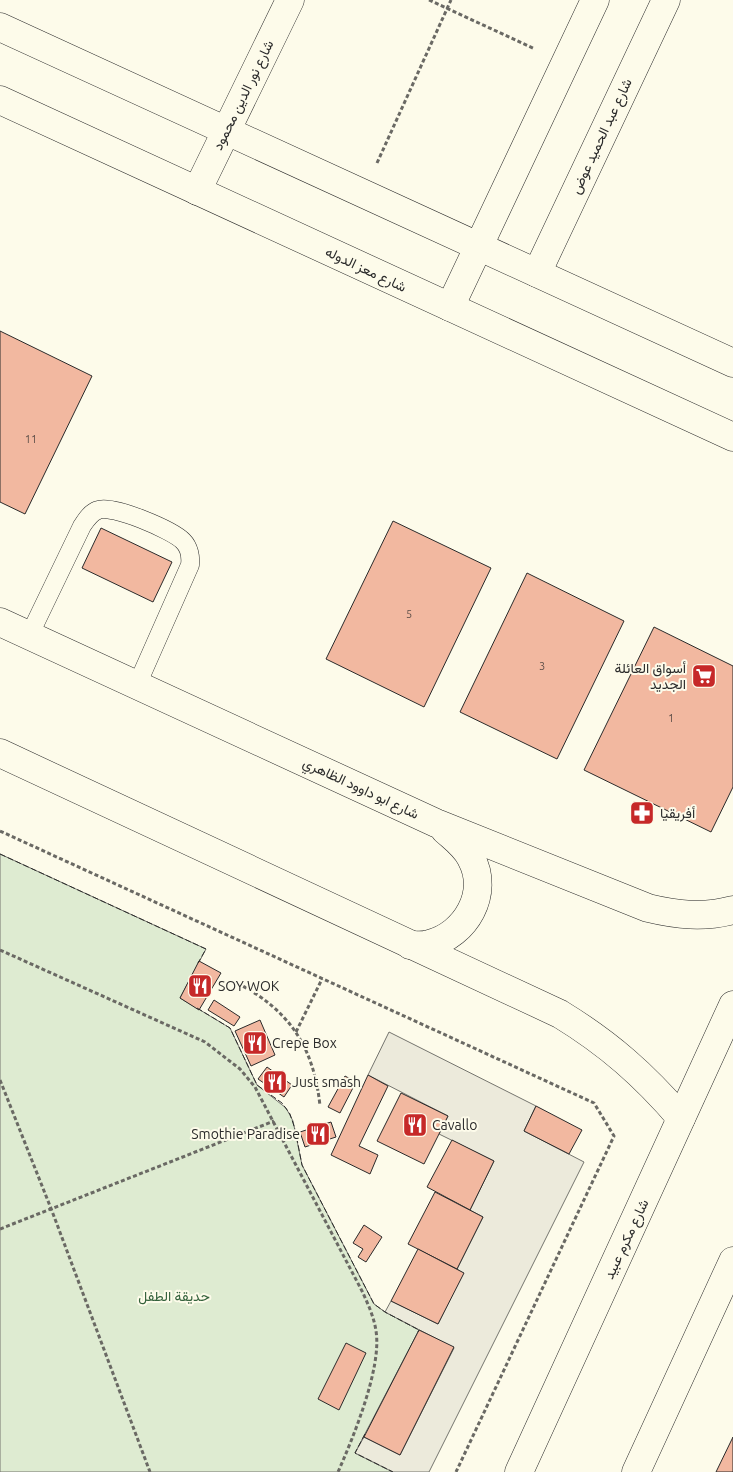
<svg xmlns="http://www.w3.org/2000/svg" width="733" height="1472" font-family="Ubuntu,Vazirmatn,sans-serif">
  <rect width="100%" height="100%" fill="#fdfbea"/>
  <polygon fill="#deebd1" stroke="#74746e" points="0,854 206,949 180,998 230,1028 257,1085 286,1108 293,1121 302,1165 374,1304 385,1312 419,1330 355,1453 393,1472 0,1472"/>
  <polygon fill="#eceadb" stroke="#74746e" points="389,1032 536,1106 524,1131 584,1162 429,1472 393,1472 355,1453 364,1437 400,1455 454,1348 385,1312 391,1301 438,1324 463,1273 457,1269 483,1217 470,1210 494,1161 439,1134 448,1116 368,1075"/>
  <g fill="#f2b8a0" stroke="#2b2b2b">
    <polygon points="0,331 92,376 25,514 0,502"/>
    <polygon points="393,521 491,568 424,707 326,659"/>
    <polygon points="101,528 172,562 153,602 82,568"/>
    <polygon points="527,573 624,621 557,759 460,712"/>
    <polygon points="654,627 733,666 733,787 711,832 584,770"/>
    <polygon points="199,961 221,973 199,1010 180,998"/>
    <polygon points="214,1000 240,1017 234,1026 208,1010"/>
    <polygon points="260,1020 275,1055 251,1066 235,1031"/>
    <polygon points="267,1067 292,1085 284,1097 258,1079"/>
    <polygon points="368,1075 388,1086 359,1146 378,1155 370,1174 331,1155"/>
    <polygon points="345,1076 356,1082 340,1113 328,1107"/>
    <polygon points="401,1093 448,1116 424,1164 377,1141"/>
    <polygon points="536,1106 582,1130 569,1154 524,1131"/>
    <polygon points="331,1122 336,1137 305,1147 300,1132"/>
    <polygon points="452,1140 494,1161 470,1210 427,1187"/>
    <polygon points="435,1192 483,1217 457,1269 408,1244"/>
    <polygon points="364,1225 382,1237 366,1262 358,1257 363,1249 353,1243"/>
    <polygon points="418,1249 464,1273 438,1324 391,1301"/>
    <polygon points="419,1330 454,1347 400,1455 364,1437"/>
    <polygon points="346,1343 366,1353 339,1410 318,1399"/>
    <polygon points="733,1437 733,1472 716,1472"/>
  </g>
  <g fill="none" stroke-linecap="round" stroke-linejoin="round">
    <defs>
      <path id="service" d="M29,636L82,526C86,520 90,513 98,510C112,504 172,530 183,541C189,547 191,557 190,565L137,685"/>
      <g id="minor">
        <polyline points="0,27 733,363"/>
        <polyline points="0,100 733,437"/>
        <polyline points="197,191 290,0"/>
        <polyline points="537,273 666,0"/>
        <polyline points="450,307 595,0"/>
      </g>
      <g id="tertiary">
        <path d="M0,622L436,823L648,908C677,915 704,918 733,910"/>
        <path d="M0,753L560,1014C609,1044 644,1075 681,1118"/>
        <path d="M410,945C416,945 423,946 429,944C466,935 490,893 471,858C465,846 455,839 445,830"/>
        <polyline points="519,1472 733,1005"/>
        <polyline points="636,1472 733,1261"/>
      </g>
    </defs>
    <use href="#service" stroke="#2b2b2b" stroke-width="19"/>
    <use href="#minor" stroke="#2b2b2b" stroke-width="29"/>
    <use href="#tertiary" stroke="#2b2b2b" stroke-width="29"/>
    <g stroke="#6a6964" stroke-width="3" stroke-dasharray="4 2.5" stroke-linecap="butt">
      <polyline points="429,0 535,49"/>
      <polyline points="377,163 451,0"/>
      <polyline points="0,831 594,1103 614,1136 456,1472"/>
      <path d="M0,950L205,1042L240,1069L255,1087L362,1291C368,1304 374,1317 376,1331C382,1368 353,1438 338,1472"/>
      <path d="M237,983C290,1010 314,1048 320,1106"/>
      <polyline points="296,1032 322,979"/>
      <polyline points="0,1080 52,1211 150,1472"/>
      <polyline points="0,1229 274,1121"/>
    </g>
    <use href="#service" stroke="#fdfbea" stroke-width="18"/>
    <use href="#minor" stroke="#fdfbea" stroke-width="28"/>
    <use href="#tertiary" stroke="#fdfbea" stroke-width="28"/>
    <g stroke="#2b2b2b" stroke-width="1" stroke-dasharray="6 2.5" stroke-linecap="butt">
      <polyline points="0,854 206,949 198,963"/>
      <polyline points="197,1008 230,1028 257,1085 282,1103 290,1114 295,1129 302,1165 374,1304 385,1312 419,1330 418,1332"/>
      <polyline points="365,1434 355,1453 393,1472"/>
    </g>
  </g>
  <defs>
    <symbol id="supermarket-square" viewBox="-11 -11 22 22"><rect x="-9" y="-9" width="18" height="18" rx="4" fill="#c62828" stroke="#fdfbea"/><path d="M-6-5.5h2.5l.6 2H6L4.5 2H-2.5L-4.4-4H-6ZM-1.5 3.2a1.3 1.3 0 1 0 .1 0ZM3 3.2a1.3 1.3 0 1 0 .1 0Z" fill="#fff"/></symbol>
    <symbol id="pharmacy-square" viewBox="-11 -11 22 22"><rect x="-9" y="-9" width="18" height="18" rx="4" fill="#c62828" stroke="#fdfbea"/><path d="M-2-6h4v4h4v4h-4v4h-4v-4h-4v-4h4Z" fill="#fff"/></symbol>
    <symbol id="restaurant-square" viewBox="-11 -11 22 22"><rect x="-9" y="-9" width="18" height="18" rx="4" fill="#c62828" stroke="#fdfbea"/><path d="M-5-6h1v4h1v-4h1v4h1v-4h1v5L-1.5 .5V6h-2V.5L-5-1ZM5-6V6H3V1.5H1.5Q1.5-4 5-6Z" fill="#fff"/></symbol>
  </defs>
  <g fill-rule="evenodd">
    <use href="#supermarket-square" x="690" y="662" width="28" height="28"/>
    <use href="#pharmacy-square" x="628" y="799" width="28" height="28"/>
    <use href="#restaurant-square" x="186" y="972" width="28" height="28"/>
    <use href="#restaurant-square" x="241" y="1029" width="28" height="28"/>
    <use href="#restaurant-square" x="261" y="1068" width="28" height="28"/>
    <use href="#restaurant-square" x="401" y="1111" width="28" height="28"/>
    <use href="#restaurant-square" x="304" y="1120" width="28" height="28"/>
  </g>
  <g text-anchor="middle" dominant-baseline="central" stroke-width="4" stroke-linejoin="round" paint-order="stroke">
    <g font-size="11" fill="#5d4e48">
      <text x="31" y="439">11</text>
      <text x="409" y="614">5</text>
      <text x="542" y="666">3</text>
      <text x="671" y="718">1</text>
    </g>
    <g font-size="14" fill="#2b2b2b" stroke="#fdfbea">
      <text transform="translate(243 95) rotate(-64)">شارع نور الدين محمود</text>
      <text transform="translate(601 136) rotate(-65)">شارع عبد الحميد عوض</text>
      <text transform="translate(366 269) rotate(25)">شارع معز الدوله</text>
      <text transform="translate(361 788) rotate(25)">شارع ابو داوود الظاهري</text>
      <text transform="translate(626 1239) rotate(-65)">شارع مكرم عبيد</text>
    </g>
    <g font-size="14" fill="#2b2b2b" stroke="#fdfbea" text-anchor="start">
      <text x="686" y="668" text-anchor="end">أسواق العائلة<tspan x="686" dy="16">الجديد</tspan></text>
      <text x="660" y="813">أفريقيا</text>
      <text x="218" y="986">SOY WOK</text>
      <text x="272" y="1043">Crepe Box</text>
      <text x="292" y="1082">Just smash</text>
      <text x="432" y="1125">Cavallo</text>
      <text x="300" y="1134" text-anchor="end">Smothie Paradise</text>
    </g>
    <g font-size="14" fill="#34623c" stroke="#fdfbea">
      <text x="174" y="1296">حديقة الطفل</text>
    </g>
  </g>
</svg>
